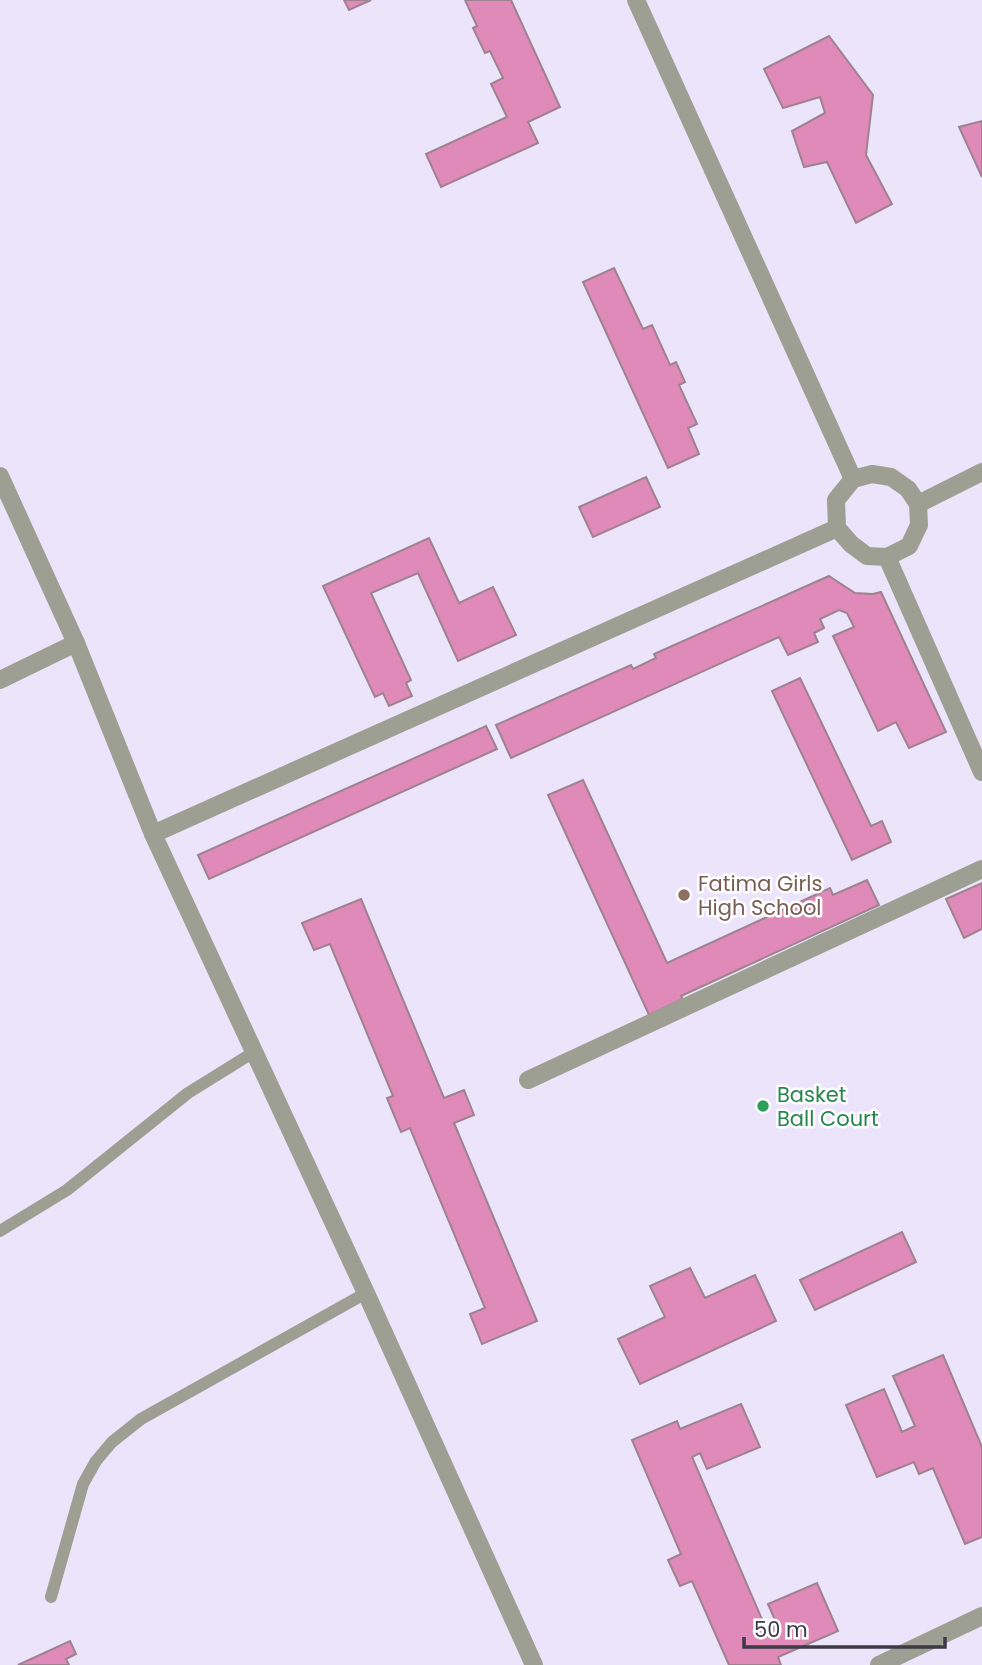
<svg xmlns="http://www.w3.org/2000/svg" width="982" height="1665" font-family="Poppins,sans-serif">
  <rect width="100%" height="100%" fill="#ebe4fb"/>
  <g fill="#df8ab8" stroke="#9f8290" stroke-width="2">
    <polygon points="344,0 371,0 349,10"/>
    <polygon points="465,0 511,0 560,107 528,122 538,143 441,187 426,154 507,117 491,84 503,78 490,51 485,53 473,28 477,26"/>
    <polygon points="829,36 873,95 866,155 892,204 856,223 827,162 804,167 792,131 825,113 820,97 783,108 764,69"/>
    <polygon points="982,121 982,177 959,127"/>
    <polygon points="614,268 643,329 652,325 670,365 676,362 685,382 679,385 697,424 688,428 699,454 668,468 583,282"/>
    <polygon points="646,477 660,507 593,537 579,507"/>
    <polygon points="429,538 459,603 493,587 516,635 458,661 418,573 371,593 411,680 406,683 412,696 389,706 383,693 375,697 323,586"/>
    <polygon points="829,576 855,593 873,594 881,592 946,732 909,748 896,722 878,731 833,636 854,627 847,613 839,610 820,619 824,628 814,633 818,642 788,655 779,637 511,758 496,725 631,665 633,669 656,658 654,654"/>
    <polygon points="800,678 871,826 882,821 891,842 852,860 772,691"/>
    <polygon points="486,726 497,749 209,879 198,855"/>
    <polygon points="583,780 667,963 830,888 833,895 867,880 879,905 681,996 683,999 649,1015 548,795"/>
    <polygon points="982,883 982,929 964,938 946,899"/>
    <polygon points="361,899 444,1098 464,1090 474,1115 454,1123 537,1321 482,1344 470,1314 485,1308 410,1128 401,1132 387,1098 393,1096 330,944 314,950 302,923"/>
    <polygon points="902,1232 916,1262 815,1310 800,1280"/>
    <polygon points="690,1268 705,1298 755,1275 776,1321 640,1384 618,1339 665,1317 650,1286"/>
    <polygon points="943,1355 982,1447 982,1537 965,1544 933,1468 919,1474 914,1462 877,1477 846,1405 884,1389 902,1432 915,1426 893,1376"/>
    <polygon points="741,1404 760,1447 707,1469 700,1453 692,1457 764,1624 775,1620 768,1604 817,1583 838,1631 778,1657 781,1665 729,1665 692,1581 680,1586 668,1560 681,1554 632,1440 677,1421 680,1429"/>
    <polygon points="70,1641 76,1654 66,1659 69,1665 18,1665"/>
  </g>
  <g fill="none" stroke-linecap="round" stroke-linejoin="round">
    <g stroke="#9d9f93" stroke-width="12">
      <polyline points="0,1231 67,1190 188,1093 254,1052"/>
      <polyline points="51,1597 83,1484 96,1461 112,1442 141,1419 366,1293"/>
    </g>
    <g stroke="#9d9f93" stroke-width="18">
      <polyline points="636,0 853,479"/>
      <polygon points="872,474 891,477 908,489 918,504 919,525 909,546 887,557 867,556 851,544 837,528 836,500 853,479"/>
      <polyline points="0,476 76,643 153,834 366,1293 534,1665"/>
      <polyline points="918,504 982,472"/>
      <polyline points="887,557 982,772"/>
      <polyline points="0,680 76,643"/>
      <polyline points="153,834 837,528"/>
      <polyline points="528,1080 982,869"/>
      <polyline points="879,1665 982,1616"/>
    </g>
  </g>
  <circle fill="#8d6e63" stroke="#fff" stroke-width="2.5" cx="684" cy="895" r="7"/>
  <circle fill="#2e9e5b" stroke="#fff" stroke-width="2.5" cx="763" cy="1106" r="7"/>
  <g text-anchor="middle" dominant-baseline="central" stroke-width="5" stroke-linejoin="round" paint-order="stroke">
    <g font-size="21" fill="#785e54" stroke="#fff" text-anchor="start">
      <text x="698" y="883">Fatima Girls<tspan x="698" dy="24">High School</tspan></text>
    </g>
    <g font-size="21" fill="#27864d" stroke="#fff" text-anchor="start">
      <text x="777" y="1094">Basket<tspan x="777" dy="24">Ball Court</tspan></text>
    </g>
  </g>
  <path d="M744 1637v10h201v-10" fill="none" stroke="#3d3945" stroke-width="3.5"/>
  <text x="754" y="1637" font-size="21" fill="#3d3945" stroke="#ffffff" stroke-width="5" paint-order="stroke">50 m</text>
</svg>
